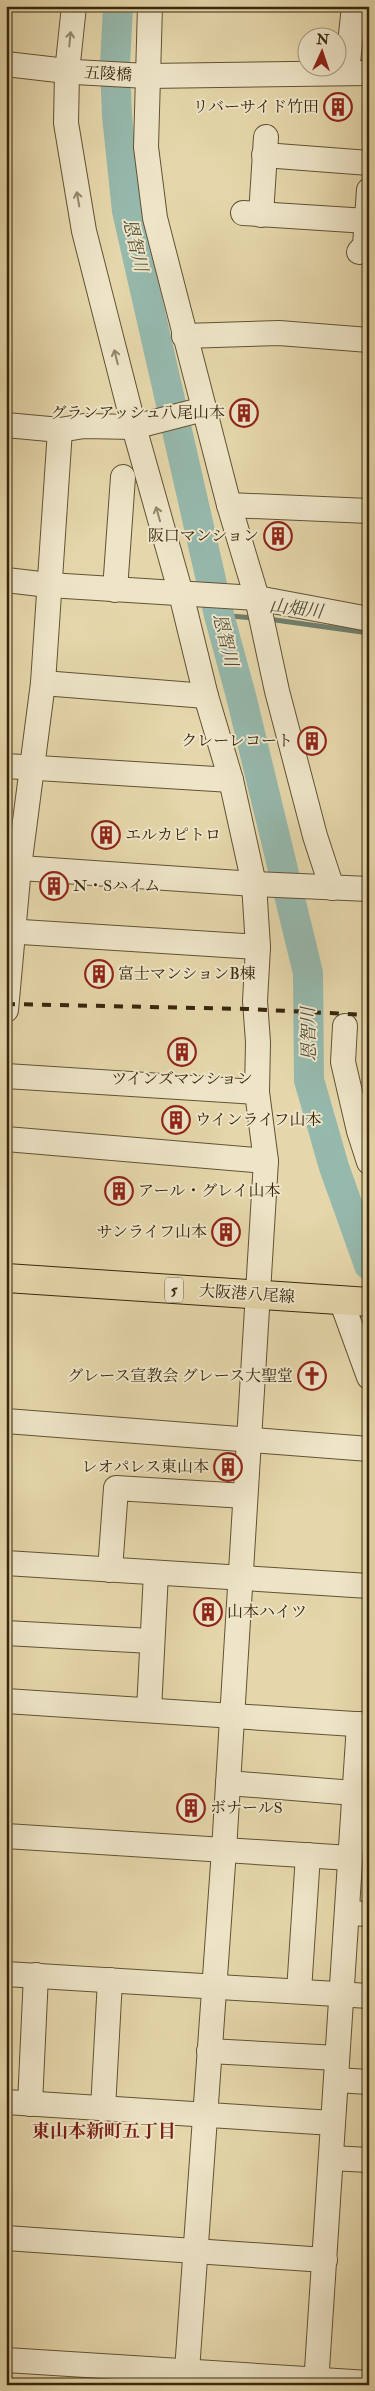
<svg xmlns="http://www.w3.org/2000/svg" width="375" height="2391" font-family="'IM FELL Double Pica','Noto Serif JP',serif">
  <rect width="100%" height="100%" fill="#e5d7ab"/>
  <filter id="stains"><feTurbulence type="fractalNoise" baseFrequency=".004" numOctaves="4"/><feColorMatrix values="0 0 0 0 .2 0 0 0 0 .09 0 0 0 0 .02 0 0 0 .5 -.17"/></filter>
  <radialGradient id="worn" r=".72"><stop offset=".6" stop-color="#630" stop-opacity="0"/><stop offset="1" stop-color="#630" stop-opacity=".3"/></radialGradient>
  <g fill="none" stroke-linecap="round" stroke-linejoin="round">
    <g stroke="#707e6d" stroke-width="5">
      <polyline points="219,615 254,618"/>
      <polyline points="268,619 369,633"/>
    </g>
    <polyline stroke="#96b9ad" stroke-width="30" points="118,6 115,65 117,116 127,211 219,615 241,696 308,973 309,1080 334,1167 369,1265"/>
    <defs>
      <g id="minor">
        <polyline points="74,6 67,72 66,123 84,231 134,427 181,594 206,696 231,780 254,884 258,947 255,1001 258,1042 257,1092 266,1161 224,1850 186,2385"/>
        <polyline points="150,6 146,147 155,218 229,505 257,598 277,691 315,836 332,888"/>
        <polyline points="6,64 75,72 147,76 369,73"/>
        <polyline points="347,72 354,6"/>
        <polyline points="264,155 369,163"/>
        <polyline points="243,213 367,221"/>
        <polyline points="261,215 266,137"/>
        <polyline points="359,252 365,245 369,190"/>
        <polyline points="184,336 279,333 369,340"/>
        <polyline points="6,425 60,430 84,426 134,427 204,409"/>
        <polyline points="229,505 369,511"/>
        <polyline points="6,580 49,585 257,598 369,619"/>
        <polyline points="115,590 123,477"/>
        <polyline points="43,683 206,696"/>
        <polyline points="6,766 231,780"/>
        <polyline points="6,867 254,884 369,889"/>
        <polyline points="6,931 258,947"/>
        <polyline points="6,1010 19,867 43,683 60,430"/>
        <polyline points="345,1026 343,1062 359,1131 369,1162"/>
        <polyline points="6,1076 257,1092"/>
        <polyline points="6,1139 266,1161"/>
        <polyline points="341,1300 369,1377"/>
        <polyline points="6,1421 369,1449"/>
        <polyline points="6,1563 369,1586"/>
        <polyline points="110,1570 116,1488 245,1496"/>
        <polyline points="6,1633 151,1641"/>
        <polyline points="6,1701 369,1725"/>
        <polyline points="149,1710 156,1573"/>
        <polyline points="228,1783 354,1793"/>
        <polyline points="6,1836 350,1858"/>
        <polyline points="347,1913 369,1914"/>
        <polyline points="6,1974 369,1996"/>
        <polyline points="299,1991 308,1855"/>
        <polyline points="209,2051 337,2058"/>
        <polyline points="336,2080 369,2082"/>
        <polyline points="6,2102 333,2123"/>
        <polyline points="30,2104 36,1975"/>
        <polyline points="103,2109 110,1980"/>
        <polyline points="331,2158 369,2160"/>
        <polyline points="6,2238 325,2260"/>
        <polyline points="6,2360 369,2383"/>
        <polyline points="316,2385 359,1724"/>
      </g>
      <polyline id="major" points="6,1278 369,1302"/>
    </defs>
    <use href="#minor" stroke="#625234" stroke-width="26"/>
    <use href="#major" stroke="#37260d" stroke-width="30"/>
    <use href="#minor" stroke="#eee5c8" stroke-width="24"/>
    <use href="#major" stroke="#e5d7ab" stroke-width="28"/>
    <polyline stroke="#37260d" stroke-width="4" stroke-dasharray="9 9" stroke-linecap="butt" points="6,1004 247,1009 369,1015"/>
  </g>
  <defs><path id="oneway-shaft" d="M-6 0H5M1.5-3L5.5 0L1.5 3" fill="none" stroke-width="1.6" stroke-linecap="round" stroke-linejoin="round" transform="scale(1.25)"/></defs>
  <g stroke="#92866a">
    <use href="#oneway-shaft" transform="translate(70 39) rotate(-84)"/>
    <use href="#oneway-shaft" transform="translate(78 199) rotate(-100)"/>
    <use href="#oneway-shaft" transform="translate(116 357) rotate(-104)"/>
    <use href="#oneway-shaft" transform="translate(158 514) rotate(-106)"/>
  </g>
  <defs>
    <symbol id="building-ring" viewBox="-11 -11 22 22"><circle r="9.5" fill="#eee5c8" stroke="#8f2418" stroke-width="1.5"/><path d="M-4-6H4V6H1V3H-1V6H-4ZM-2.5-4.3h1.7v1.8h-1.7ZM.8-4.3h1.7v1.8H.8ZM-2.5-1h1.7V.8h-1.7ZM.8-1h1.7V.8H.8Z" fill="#8f2418"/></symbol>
    <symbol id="church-ring" viewBox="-11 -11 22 22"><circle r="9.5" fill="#eee5c8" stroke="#8f2418" stroke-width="1.5"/><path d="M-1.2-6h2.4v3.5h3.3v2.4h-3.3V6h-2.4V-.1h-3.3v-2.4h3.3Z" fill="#8f2418"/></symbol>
  </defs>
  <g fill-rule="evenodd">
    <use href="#building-ring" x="322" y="91" width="32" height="32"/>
    <use href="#building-ring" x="228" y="397" width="32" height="32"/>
    <use href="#building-ring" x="262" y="520" width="32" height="32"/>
    <use href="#building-ring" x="296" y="725" width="32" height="32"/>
    <use href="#building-ring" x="90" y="819" width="32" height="32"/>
    <use href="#building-ring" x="38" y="870" width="32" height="32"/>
    <use href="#building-ring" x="83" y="958" width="32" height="32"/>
    <use href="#building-ring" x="166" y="1036" width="32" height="32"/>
    <use href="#building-ring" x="160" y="1104" width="32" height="32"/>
    <use href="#building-ring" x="103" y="1175" width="32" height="32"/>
    <use href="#building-ring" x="210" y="1216" width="32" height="32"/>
    <use href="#church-ring" x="296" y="1360" width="32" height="32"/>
    <use href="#building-ring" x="212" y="1451" width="32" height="32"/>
    <use href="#building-ring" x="192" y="1596" width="32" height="32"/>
    <use href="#building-ring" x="175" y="1792" width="32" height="32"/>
  </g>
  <g text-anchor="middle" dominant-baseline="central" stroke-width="4" stroke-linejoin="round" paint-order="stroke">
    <rect fill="#eee5c8" stroke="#6e5f45" stroke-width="1" x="165" y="1277.5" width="18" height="25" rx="4"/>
    <g font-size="15" font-weight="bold" fill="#37260d">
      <text x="174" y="1290">5</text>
    </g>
    <g font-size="16" fill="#37260d" stroke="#eee5c8">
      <text transform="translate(108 74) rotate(3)">五陵橋</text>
      <text transform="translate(247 1294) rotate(4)">大阪港八尾線</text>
    </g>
    <g font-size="16" fill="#37260d" stroke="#eee5c8" text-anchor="end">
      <text x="319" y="107">リバーサイド竹田</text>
      <text x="225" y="413">グランアッシュ八尾山本</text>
      <text x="259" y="536">阪口マンション</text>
      <text x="293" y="741">クレーレコート</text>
      <text x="125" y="835" text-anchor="start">エルカピトロ</text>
      <text x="73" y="886" text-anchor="start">N・Sハイム</text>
      <text x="118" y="974" text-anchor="start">富士マンションB棟</text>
      <text x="182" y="1079" text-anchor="middle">ツインズマンション</text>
      <text x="195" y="1120" text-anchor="start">ウインライフ山本</text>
      <text x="138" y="1191" text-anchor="start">アール・グレイ山本</text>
      <text x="207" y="1232">サンライフ山本</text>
      <text x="293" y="1376">グレース宣教会 グレース大聖堂</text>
      <text x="209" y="1467">レオパレス東山本</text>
      <text x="227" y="1612" text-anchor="start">山本ハイツ</text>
      <text x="210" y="1808" text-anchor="start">ボナールS</text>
    </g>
    <g font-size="18" font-style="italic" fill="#4f4b35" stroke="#eee5c8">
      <text transform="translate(135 245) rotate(77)">恩智川</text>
      <text transform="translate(296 609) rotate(7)">山畑川</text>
      <text transform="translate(225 640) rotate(76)">恩智川</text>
      <text transform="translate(309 1034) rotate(-91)">恩智川</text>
    </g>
    <g font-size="18" font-weight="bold" fill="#7a1f14" stroke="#eee5c8">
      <text x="104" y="2131">東山本新町五丁目</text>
    </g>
  </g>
  <rect width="375" height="2391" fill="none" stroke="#e5d7ab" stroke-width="25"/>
  <rect x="8" y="8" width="360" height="2376" fill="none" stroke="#37260d" stroke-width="2.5"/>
  <rect x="12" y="12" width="350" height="2366" fill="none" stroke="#37260d"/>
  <g transform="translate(322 52) rotate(3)"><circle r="24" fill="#eee5c8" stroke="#a5997d"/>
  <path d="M0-4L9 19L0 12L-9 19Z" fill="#8f2418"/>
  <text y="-8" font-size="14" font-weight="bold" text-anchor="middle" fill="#37260d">N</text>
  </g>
  <rect width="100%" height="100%" filter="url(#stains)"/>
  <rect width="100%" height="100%" fill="url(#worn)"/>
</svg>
